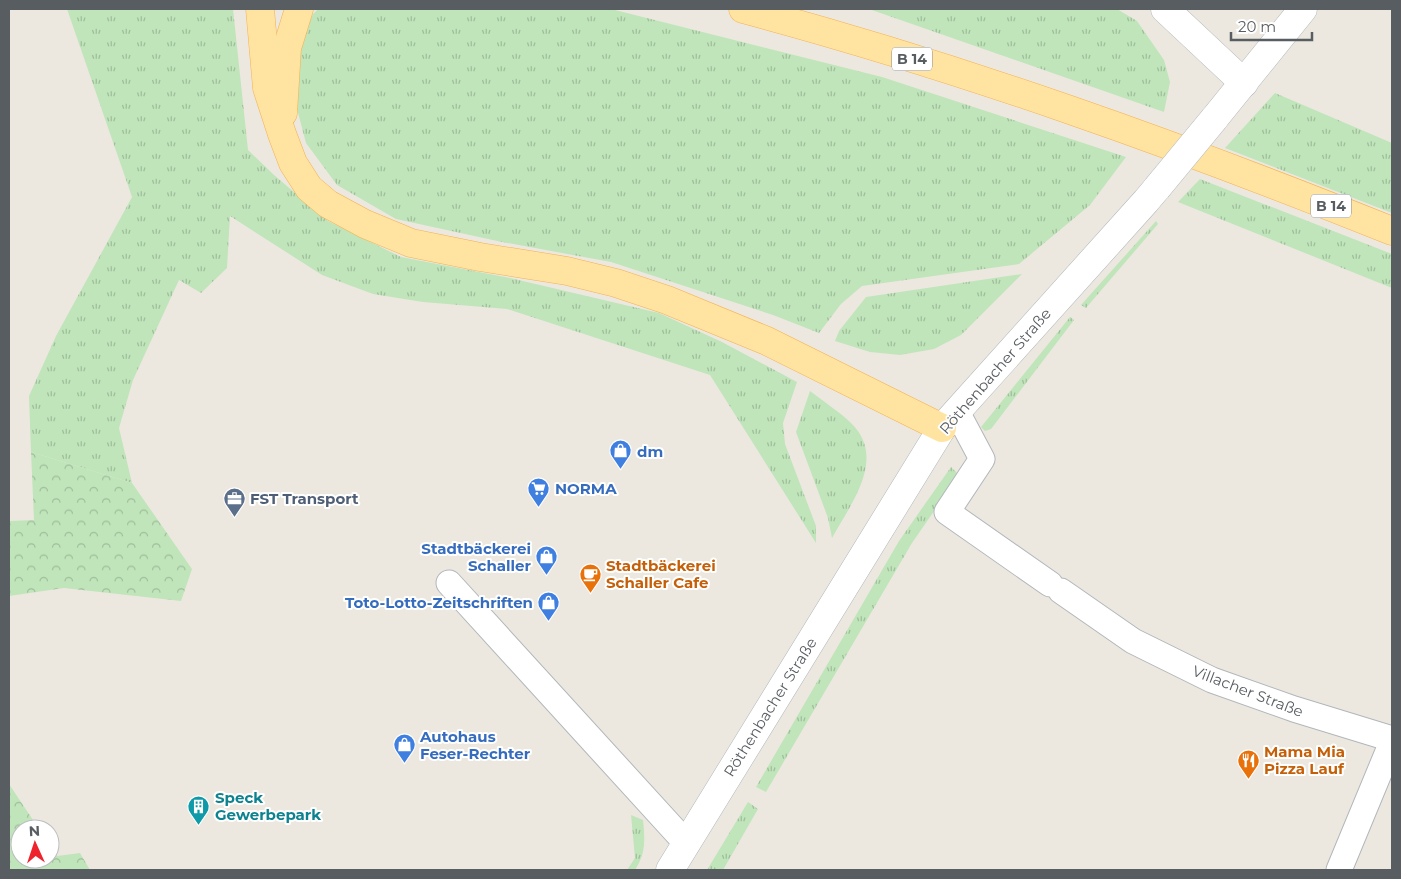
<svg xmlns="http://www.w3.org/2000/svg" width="1401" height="879" font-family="Montserrat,sans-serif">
  <defs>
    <pattern id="grass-tufts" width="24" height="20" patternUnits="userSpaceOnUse" patternTransform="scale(1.25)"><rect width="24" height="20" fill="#c0e5ba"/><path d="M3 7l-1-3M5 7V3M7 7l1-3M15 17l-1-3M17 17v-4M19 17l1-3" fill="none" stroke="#9fbd9b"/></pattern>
    <pattern id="forest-crowns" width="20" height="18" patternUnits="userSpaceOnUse" patternTransform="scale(1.25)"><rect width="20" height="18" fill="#c0e5ba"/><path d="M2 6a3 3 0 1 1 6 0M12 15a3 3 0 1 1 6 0" fill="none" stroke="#9fbd9b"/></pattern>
  </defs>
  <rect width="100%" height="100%" fill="#ece8df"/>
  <g fill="url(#grass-tufts)">
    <polygon points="67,9 233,9 248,150 274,175 328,221 401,257 510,278 659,313 722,342 797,382 783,423 785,444 816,526 816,543 710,375 507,309 423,302 373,294 322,275 230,216 227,268 201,293 179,280 133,380 119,428 132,483 31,452 29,396 56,336 132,197"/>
    <polygon points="318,9 611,9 882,77 1126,157 1090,205 1019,264 862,286 841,304 819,333 773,315 611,262 502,242 396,219 337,185 306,143 293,94 294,56 313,14"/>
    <polygon points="869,9 1117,9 1137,21 1164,60 1170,82 1164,112"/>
    <polygon points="1275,93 1392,143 1392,213 1225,148"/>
    <polygon points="1200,179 1392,254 1392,288 1178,202"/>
    <polygon points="1156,221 1158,224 1086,308 1081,305"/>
    <polygon points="1022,274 961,335 934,349 900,355 870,352 835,341 839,331 866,297"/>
    <polygon points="1070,317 1074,320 991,429 985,431 981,427"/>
    <path d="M810,391C824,402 840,412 852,424C887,459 850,505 832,538L828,518L796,432Z"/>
    <polygon points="951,467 959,475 912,543 766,792 756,787 899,541"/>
    <polygon points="748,802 758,809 723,870 707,870"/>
    <path d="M631,815L643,820C645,839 646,854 635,870H627L635,858Z"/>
  </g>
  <g fill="url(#forest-crowns)">
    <polygon points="31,452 132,483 192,569 181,601 64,588 9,596 9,521 34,520"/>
    <polygon points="9,784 39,829 20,829 20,859 50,859 50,846 57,856 80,853 90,870 9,870"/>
  </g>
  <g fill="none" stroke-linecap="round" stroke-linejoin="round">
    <defs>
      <g id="street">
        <polyline points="957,412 982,459 947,512 1050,584"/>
        <polyline points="449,583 687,844"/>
        <polyline points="1061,591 1133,641 1212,680 1294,709 1392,739"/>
        <polyline points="1339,870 1392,742"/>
      </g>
      <g id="secondary">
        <polyline points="1165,9 1244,83"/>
        <polyline points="1214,119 1303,9"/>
        <polyline points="670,870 942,428 1146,201 1157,188"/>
      </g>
      <g id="primary">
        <polyline points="260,9 267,88 282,134 293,163 309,188 328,204 365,224 411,243 480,257 567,271 616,283 667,300 767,341 942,428"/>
        <path d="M743,9C964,68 1180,146 1392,231"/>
        <polyline points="283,113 287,48 299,9"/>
      </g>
    </defs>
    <use href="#street" stroke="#b2b7bb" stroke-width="27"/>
    <use href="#secondary" stroke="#b3b8bd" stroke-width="29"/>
    <use href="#primary" stroke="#f6b14e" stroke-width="29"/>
    <use href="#street" stroke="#fff" stroke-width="25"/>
    <use href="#secondary" stroke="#fff" stroke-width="28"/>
    <use href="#primary" stroke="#ffe3a1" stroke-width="28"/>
    <defs>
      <polyline id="secondary-bridge" points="1157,188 1214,119"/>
    </defs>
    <use href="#secondary-bridge" stroke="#b3b8bd" stroke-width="29" stroke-linecap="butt"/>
    <use href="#secondary-bridge" stroke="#fff" stroke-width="28"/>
  </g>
  <defs>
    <symbol id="shop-pin" viewBox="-11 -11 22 30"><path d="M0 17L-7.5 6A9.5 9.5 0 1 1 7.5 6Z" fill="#3f7fe0" stroke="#fff"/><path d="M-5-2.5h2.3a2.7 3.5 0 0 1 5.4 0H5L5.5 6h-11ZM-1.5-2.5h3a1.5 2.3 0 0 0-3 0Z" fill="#fff"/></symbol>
    <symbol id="supermarket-pin" viewBox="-11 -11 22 30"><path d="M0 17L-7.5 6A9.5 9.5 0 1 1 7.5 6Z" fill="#3f7fe0" stroke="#fff"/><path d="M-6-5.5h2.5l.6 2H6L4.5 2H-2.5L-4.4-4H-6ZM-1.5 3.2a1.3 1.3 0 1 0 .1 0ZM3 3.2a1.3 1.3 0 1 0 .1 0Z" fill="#fff"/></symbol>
    <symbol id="office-pin" viewBox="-11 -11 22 30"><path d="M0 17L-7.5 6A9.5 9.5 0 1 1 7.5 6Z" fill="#5c6f8a" stroke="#fff"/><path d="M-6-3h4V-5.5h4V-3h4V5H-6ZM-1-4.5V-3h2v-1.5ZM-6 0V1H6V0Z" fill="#fff"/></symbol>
    <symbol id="cafe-pin" viewBox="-11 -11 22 30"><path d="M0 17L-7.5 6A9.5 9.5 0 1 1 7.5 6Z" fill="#e8710a" stroke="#fff"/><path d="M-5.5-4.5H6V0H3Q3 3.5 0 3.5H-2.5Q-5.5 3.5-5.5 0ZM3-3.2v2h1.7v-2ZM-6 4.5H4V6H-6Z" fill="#fff"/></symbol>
    <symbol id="restaurant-pin" viewBox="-11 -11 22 30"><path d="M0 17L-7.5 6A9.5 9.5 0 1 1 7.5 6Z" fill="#e8710a" stroke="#fff"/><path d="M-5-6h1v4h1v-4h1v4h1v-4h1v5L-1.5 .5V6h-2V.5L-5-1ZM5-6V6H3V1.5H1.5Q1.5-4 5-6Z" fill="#fff"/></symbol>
    <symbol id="building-pin" viewBox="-11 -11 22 30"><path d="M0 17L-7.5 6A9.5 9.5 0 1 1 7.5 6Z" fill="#0f9aa8" stroke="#fff"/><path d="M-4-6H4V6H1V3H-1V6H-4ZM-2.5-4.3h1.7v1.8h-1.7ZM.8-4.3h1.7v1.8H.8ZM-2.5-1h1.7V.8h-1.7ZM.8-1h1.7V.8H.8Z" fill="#fff"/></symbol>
  </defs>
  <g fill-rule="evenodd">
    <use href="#shop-pin" x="608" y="438" width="25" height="34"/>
    <use href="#supermarket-pin" x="526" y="476" width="25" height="34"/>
    <use href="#office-pin" x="222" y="486" width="25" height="34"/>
    <use href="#shop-pin" x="534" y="544" width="25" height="34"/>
    <use href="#cafe-pin" x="578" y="562" width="25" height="34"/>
    <use href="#shop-pin" x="536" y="590" width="25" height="34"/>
    <use href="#shop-pin" x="392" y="732" width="25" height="34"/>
    <use href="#restaurant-pin" x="1236" y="748" width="25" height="34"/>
    <use href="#building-pin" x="186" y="794" width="25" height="34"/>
  </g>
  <g text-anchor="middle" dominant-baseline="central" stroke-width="4" stroke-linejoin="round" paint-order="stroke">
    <g fill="#fff" stroke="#8a8e90" stroke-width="1">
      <rect x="892" y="47.5" width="40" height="23" rx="4"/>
      <rect x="1311" y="194.5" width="40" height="23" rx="4"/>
    </g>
    <g font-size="14" font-weight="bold" fill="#585d61">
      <text x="912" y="59">B 14</text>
      <text x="1331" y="206">B 14</text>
    </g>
    <g font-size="15" fill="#585d61" stroke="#fff">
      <text transform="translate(995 371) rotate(-49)">Röthenbacher Straße</text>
      <text transform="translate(1248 691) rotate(21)">Villacher Straße</text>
      <text transform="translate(770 707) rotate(-58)">Röthenbacher Straße</text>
    </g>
    <g font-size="15" font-weight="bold" fill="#366cbe" stroke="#fff" text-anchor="start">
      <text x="637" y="451">dm</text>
      <text x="555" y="488">NORMA</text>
      <text x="531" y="548" text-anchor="end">Stadtbäckerei<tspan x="531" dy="17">Schaller</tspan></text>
      <text x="533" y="602" text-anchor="end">Toto-Lotto-Zeitschriften</text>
      <text x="420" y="736">Autohaus<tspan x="420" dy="17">Feser-Rechter</tspan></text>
    </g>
    <g font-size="15" font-weight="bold" fill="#4e5e75" stroke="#fff" text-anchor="start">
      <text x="250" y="498">FST Transport</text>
    </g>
    <g font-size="15" font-weight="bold" fill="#c56008" stroke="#fff" text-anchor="start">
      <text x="606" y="565">Stadtbäckerei<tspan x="606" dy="17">Schaller Cafe</tspan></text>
      <text x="1264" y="751">Mama Mia<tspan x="1264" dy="17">Pizza Lauf</tspan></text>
    </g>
    <g font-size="15" font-weight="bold" fill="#0d838f" stroke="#fff" text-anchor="start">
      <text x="215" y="797">Speck<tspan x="215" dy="17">Gewerbepark</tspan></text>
    </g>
  </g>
  <rect width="1401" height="879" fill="none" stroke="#585d61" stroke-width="20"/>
  <g transform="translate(35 844) rotate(357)"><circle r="24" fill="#ffffff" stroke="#bcbec0"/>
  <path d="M0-4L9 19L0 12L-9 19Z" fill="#ef232e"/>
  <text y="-8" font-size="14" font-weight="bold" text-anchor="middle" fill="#585d61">N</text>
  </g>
  <path d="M1231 32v8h81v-8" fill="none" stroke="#585d61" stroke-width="2.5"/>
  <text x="1238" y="32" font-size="15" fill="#585d61" stroke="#ffffff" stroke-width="4" paint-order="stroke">20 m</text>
</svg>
